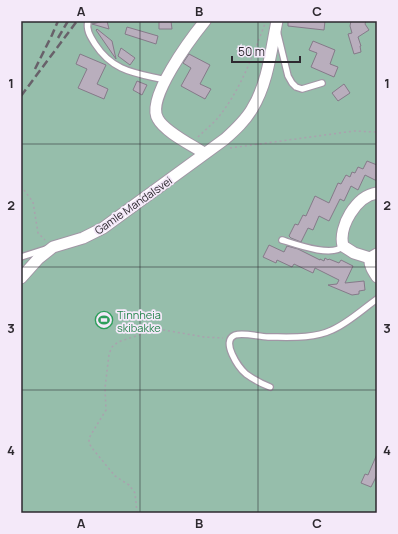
<svg xmlns="http://www.w3.org/2000/svg" width="398" height="534" font-family="Manrope,sans-serif">
  <rect width="100%" height="100%" fill="#e7dcec"/>
  <rect fill="#96beab" x="21" y="21" width="356" height="492"/>
  <g fill="#b9aebd" stroke="#857a89">
    <polygon points="104,21 107,21 109,29 92,24"/>
    <polygon points="159,21 171,21 172,29 159,29"/>
    <polygon points="288,21 325,21 324,30 288,26"/>
    <polygon points="351,21 366,21 365,24 369,30 358,37 361,46 360,46 361,52 354,54 348,34 352,33 350,26"/>
    <polygon points="127,27 158,36 156,44 125,34"/>
    <polygon points="97,29 112,41 116,59 96,30"/>
    <polygon points="313,41 335,50 330,64 338,67 334,77 311,67 317,53 309,50"/>
    <polygon points="121,48 135,58 130,65 118,56"/>
    <polygon points="80,54 106,65 97,84 108,89 104,99 78,88 87,69 76,64"/>
    <polygon points="189,54 210,65 200,84 211,89 205,99 181,86 191,68 183,63"/>
    <polygon points="137,81 147,85 142,95 133,90"/>
    <polygon points="344,84 350,93 338,101 332,93"/>
    <polygon points="367,161 377,165 377,181 365,175 358,190 351,186 344,201 340,199 329,221 319,216 313,230 308,228 301,242 291,238 289,236 295,224 298,225 303,215 306,216 315,196 329,203 338,183 341,184 346,175 350,177 352,172 355,173 358,167 363,169"/>
    <polygon points="269,245 284,252 287,246 298,249 320,260 320,259 324,261 325,258 328,260 329,259 339,263 341,260 353,266 345,283 364,281 365,290 359,291 359,294 352,295 328,285 337,284 339,280 315,268 313,273 294,264 292,267 277,260 276,263 263,257"/>
    <polygon points="377,454 377,475 371,487 361,483 365,474 368,475"/>
  </g>
  <g fill="none" stroke-linecap="round" stroke-linejoin="round">
    <defs>
      <g id="lane">
        <path d="M88,21C86,30 90,36 95,44C113,72 136,73 165,80"/>
        <polyline points="277,31 288,76 292,83 296,87 302,89 322,83"/>
        <path d="M282,240C295,244 333,258 343,246"/>
        <polyline points="21,257 46,249"/>
        <path d="M270,387C262,384 253,379 246,374C239,368 220,341 235,335C244,332 259,337 268,337C289,337 313,339 332,330C348,323 363,309 377,299"/>
      </g>
      <g id="street">
        <path d="M204,153C192,145 165,132 158,119C145,99 192,37 205,21"/>
        <path d="M377,193C356,196 338,227 343,246L354,253L370,258L377,254"/>
        <path d="M370,258C369,265 373,271 377,277"/>
        <path d="M21,278L38,259L53,247L83,238L103,228L225,139C235,130 245,121 252,109C268,83 271,50 277,21"/>
      </g>
    </defs>
    <use href="#lane" stroke="#a196a5" stroke-width="8"/>
    <use href="#street" stroke="#a196a5" stroke-width="13"/>
    <g stroke="#aaa1ae" stroke-width="1.5" stroke-dasharray="2 3" stroke-linecap="butt">
      <path d="M198,137C204,131 210,126 216,120C240,92 253,55 266,21"/>
      <polyline points="230,148 354,131 377,132"/>
      <polyline points="21,186 33,202 38,233 45,240"/>
      <polyline points="137,513 135,493 129,485 115,476 92,448 89,443 89,438 106,410 105,388 109,354 112,347 118,342 148,332 164,330 204,337 223,338"/>
    </g>
    <use href="#lane" stroke="#fff" stroke-width="5.5"/>
    <use href="#street" stroke="#fff" stroke-width="11"/>
    <g stroke="#68616a" stroke-width="2.5" stroke-dasharray="8 4" stroke-linecap="butt">
      <polyline points="58,38 68,21"/>
      <polyline points="35,69 52,35 58,21"/>
      <polyline points="21,96 77,21"/>
    </g>
  </g>
  <path fill="none" stroke="#2d292f" stroke-width="1" stroke-opacity="0.55" d="M140,21V513M258,21V513M21,144H377M21,267H377M21,390H377"/>
  <defs>
    <symbol id="stadium-ring" viewBox="-11 -11 22 22"><circle r="9.5" fill="#f4e9f9" stroke="#2e9e5b" stroke-width="1.5"/><path d="M0-5a6.5 5 0 1 0 0 10a6.5 5 0 1 0 0-10ZM-3.5-1.8h7v3.6h-7Z" fill="#2e9e5b"/></symbol>
  </defs>
  <g fill-rule="evenodd">
    <use href="#stadium-ring" x="94" y="310" width="20" height="20"/>
  </g>
  <g text-anchor="middle" dominant-baseline="central" stroke-width="3.5" stroke-linejoin="round" paint-order="stroke">
    <g font-size="11" fill="#2d292f" stroke="#f4e9f9">
      <text transform="translate(133 205) rotate(-35)">Gamle Mandalsvei</text>
    </g>
    <g font-size="11" fill="#27864d" stroke="#f4e9f9" text-anchor="start">
      <text x="117" y="314">Tinnheia<tspan x="117" dy="13">skibakke</tspan></text>
    </g>
  </g>
  <rect width="398" height="534" fill="none" stroke="#f4e9f9" stroke-width="44"/>
  <path d="M232 56v6h68v-6" fill="none" stroke="#2d292f" stroke-width="2"/>
  <text x="238" y="56" font-size="12" fill="#2d292f" stroke="#f4e9f9" stroke-width="3" paint-order="stroke">50 m</text>
  <rect x="22" y="22" width="354" height="490" fill="none" stroke="#2d292f" stroke-width="1.5"/>
  <g font-size="13" text-anchor="middle" font-weight="bold" fill="#2d292f">
    <text x="81" y="16">A</text>
    <text x="199" y="16">B</text>
    <text x="317" y="16">C</text>
    <text x="11" y="88">1</text>
    <text x="387" y="88">1</text>
    <text x="11" y="210">2</text>
    <text x="387" y="210">2</text>
    <text x="11" y="333">3</text>
    <text x="387" y="333">3</text>
    <text x="11" y="455">4</text>
    <text x="387" y="455">4</text>
    <text x="81" y="528">A</text>
    <text x="199" y="528">B</text>
    <text x="317" y="528">C</text>
  </g>
</svg>
